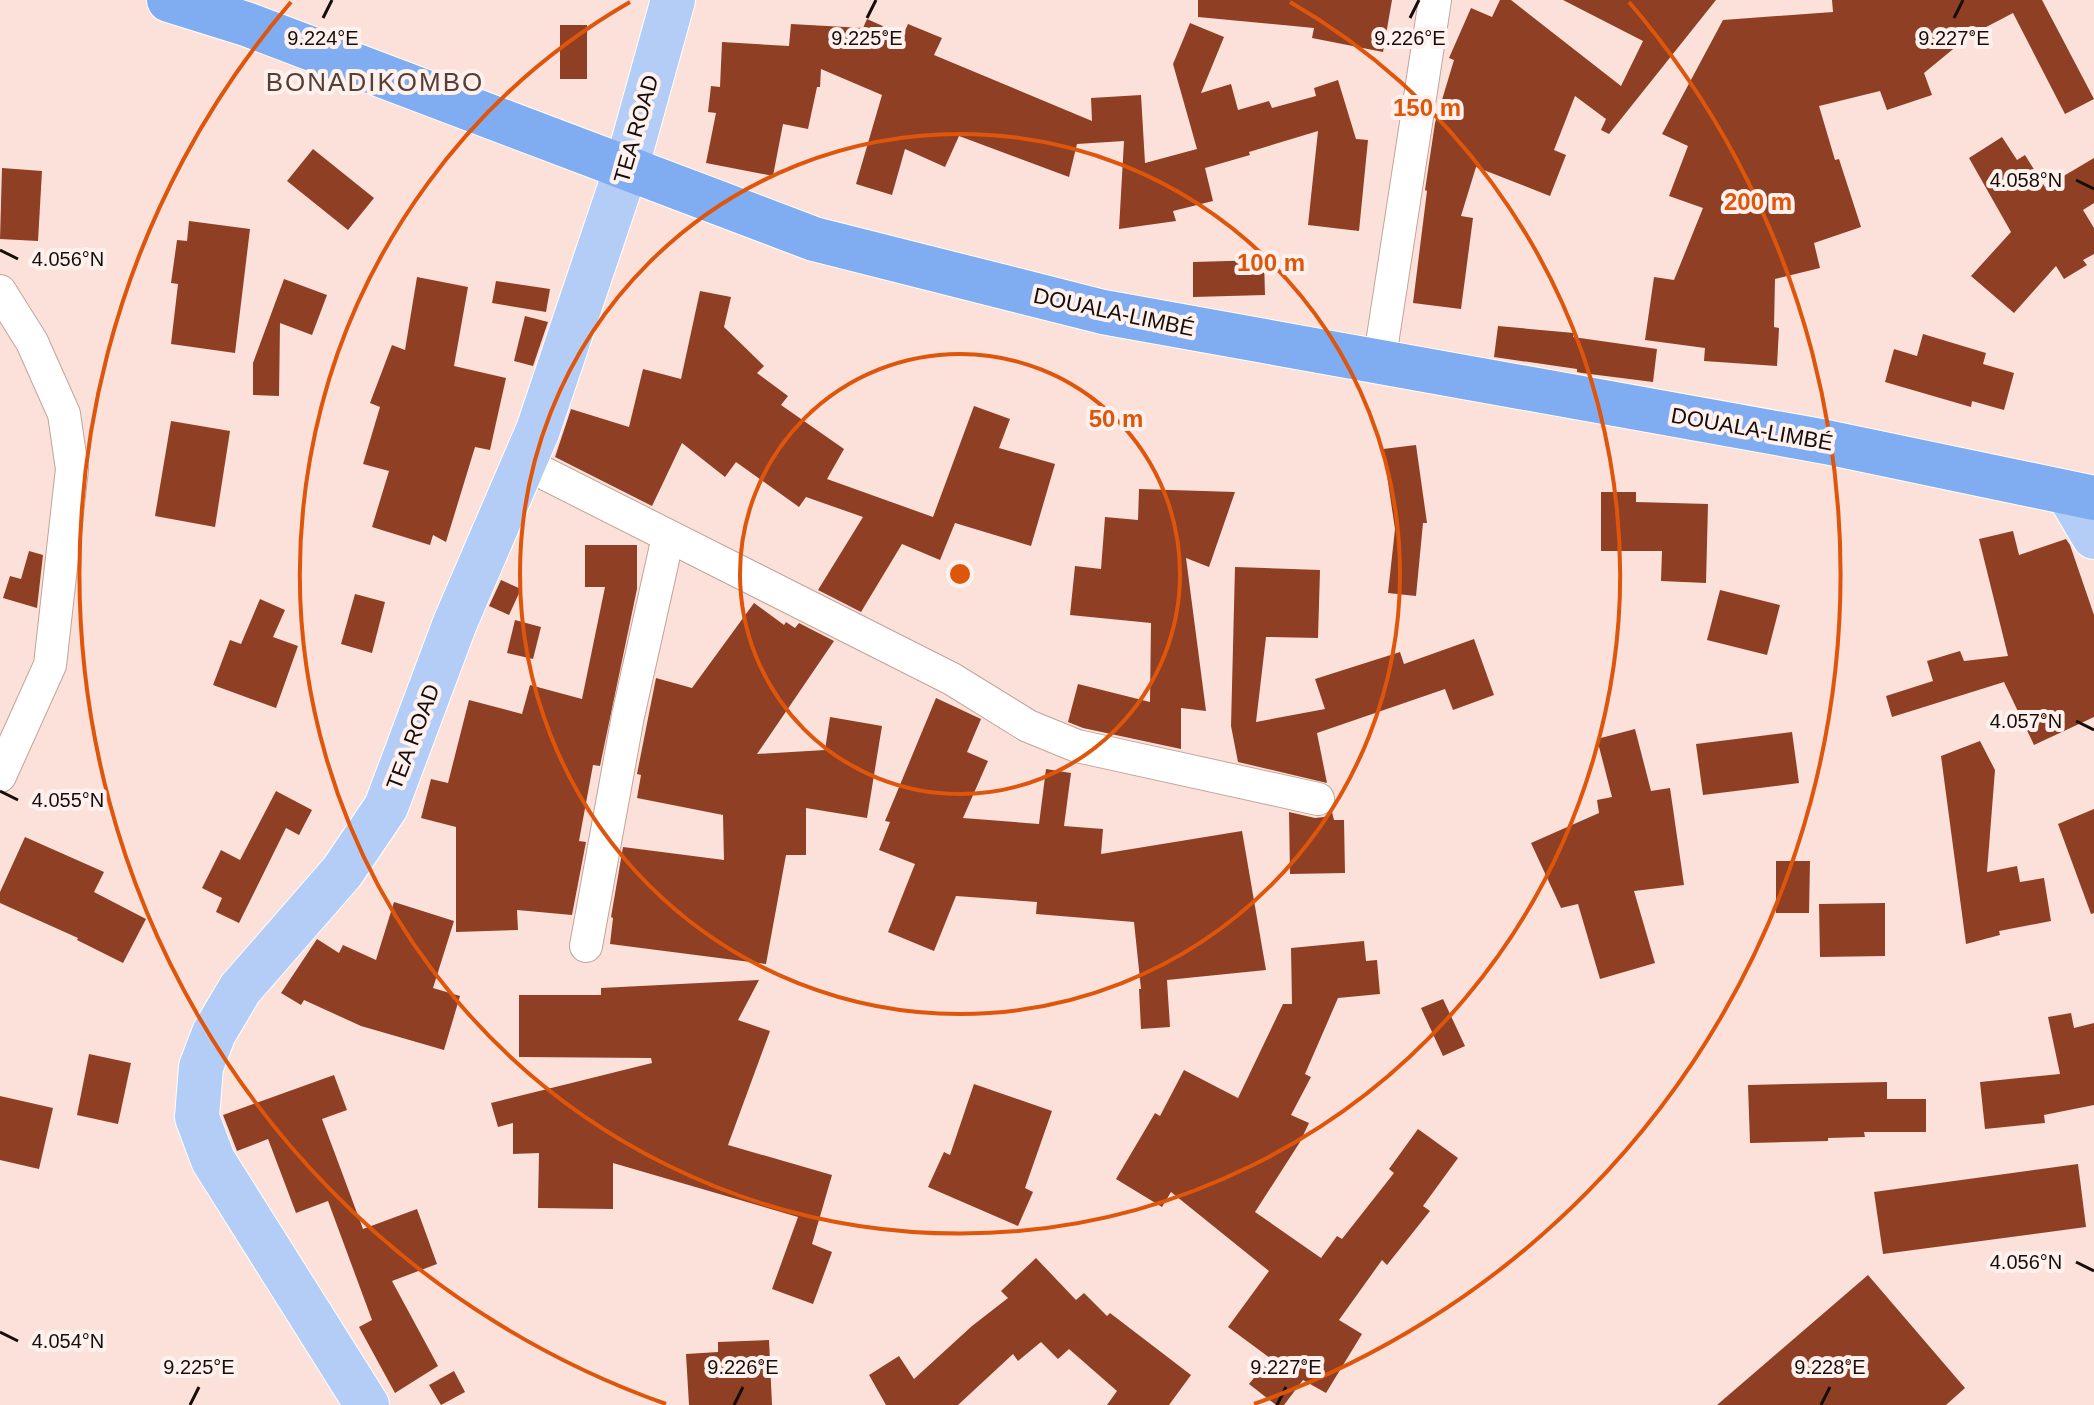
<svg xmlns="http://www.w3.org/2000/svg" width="2094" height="1405" font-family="Arial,sans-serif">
  <rect width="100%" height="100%" fill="#fbe1d9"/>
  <g fill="#8f3f24">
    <polygon points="1198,0 1392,0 1383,52 1312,38 1314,28 1198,17"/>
    <polygon points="1500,0 1511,0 1621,86 1643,41 1563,0 1716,0 1609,134 1601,130 1606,119 1575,96 1554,150 1566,155 1550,196 1476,167 1461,216 1473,218 1461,309 1413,303 1427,191 1425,190 1435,123 1454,60 1449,58 1471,8 1492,17"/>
    <polygon points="1832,0 2042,0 2094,99 2065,114 2013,13 1969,36 1924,73 1932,95 1887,110 1880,91 1819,106 1835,160 1839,159 1861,227 1814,243 1820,268 1775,279 1774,327 1779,328 1777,366 1704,361 1705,348 1645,340 1654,277 1674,280 1703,208 1669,196 1688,146 1662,134 1723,20 1833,12"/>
    <polygon points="867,19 903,35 908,24 942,38 934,55 1092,121 1091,98 1141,95 1145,163 1197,149 1173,64 1190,23 1224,37 1201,93 1231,84 1238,110 1269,101 1272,108 1316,96 1314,88 1338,80 1356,139 1368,140 1359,231 1308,225 1318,131 1249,152 1250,155 1205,168 1213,201 1173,211 1176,221 1119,229 1124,141 1077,144 1069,177 959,136 945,167 905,149 892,195 856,184 882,95 821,69 820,87 817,87 808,129 783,124 773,176 706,163 716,113 708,112 711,86 720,87 722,42 789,46 791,24 863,28"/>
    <rect x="560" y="25" width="27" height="54"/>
    <polygon points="2002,137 2017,160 2025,155 2045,187 2094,158 2094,203 2083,210 2094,228 2094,254 2083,260 2087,265 2064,279 2056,266 2014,313 1971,276 2011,232 1969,158"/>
    <polygon points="313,149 374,198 348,230 287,181"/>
    <polygon points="2,168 42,171 38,241 0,239"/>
    <polygon points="189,221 250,229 235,353 171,344 178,284 171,283 177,240 187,241"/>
    <polygon points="1264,260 1265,295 1193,297 1193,262"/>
    <polygon points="417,277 468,287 454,366 506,378 490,450 475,447 446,542 433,535 430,545 372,527 389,471 363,464 380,407 370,403 392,345 405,350"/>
    <polygon points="284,279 327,295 312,335 280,323 279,396 253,395 253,363"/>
    <polygon points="496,281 550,289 546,312 492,303"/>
    <polygon points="700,291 731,297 724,327 764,366 757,373 788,396 781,405 844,449 827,479 933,517 974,406 1010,419 999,448 1055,464 1031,546 955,523 940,560 902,544 861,612 818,590 863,517 806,497 799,507 736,462 725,477 682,443 652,506 555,457 571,409 629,427 643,369 681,379"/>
    <polygon points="525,316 548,322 533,366 514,361"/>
    <polygon points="1498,326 1574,333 1573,337 1657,349 1653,382 1582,373 1577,372 1577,369 1494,357"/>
    <polygon points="1923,334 1986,353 1983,364 2014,373 2004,410 1972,401 1971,407 1885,382 1894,349 1917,356"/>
    <polygon points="171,421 230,431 215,527 155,516"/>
    <polygon points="1416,445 1427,523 1423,523 1416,596 1388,593 1395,529 1383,449"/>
    <polygon points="1139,489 1235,492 1209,567 1186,558 1206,711 1181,708 1181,749 1083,728 1068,722 1078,684 1150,702 1151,623 1070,615 1075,566 1101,569 1105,517 1138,520"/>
    <polygon points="1601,492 1636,492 1636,502 1708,504 1706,583 1661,581 1662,551 1601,551"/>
    <polygon points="2013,531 2019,555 2066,539 2070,545 2094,615 2094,717 2034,745 2004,682 1892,717 1886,696 1933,681 1927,661 1960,651 1964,661 2008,656 1979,539"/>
    <polygon points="585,545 637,545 637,589 600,766 593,765 579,841 586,842 572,915 517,910 518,930 456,932 456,827 421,818 431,779 448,783 469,700 522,714 530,685 582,699 605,587 585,587"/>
    <polygon points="29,551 43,555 37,608 3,598 10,576 21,579"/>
    <polygon points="1235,567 1320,570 1318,638 1266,637 1256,722 1325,709 1315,679 1400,652 1404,664 1474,639 1494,695 1453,710 1445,689 1317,733 1327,783 1238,762 1231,726"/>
    <polygon points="501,580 521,589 509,615 489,606"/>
    <polygon points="1720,590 1780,605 1767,655 1707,640"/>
    <polygon points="355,594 385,602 372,653 341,644"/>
    <polygon points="260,599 285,610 273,637 298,646 276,708 213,685 230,640 241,644"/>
    <polygon points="754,603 784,625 786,622 795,628 799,623 834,641 757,754 825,750 830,717 882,726 867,818 806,808 806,855 786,855 766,964 610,944 613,918 611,917 623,847 724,860 723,815 637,798 641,775 637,774 656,678 692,688"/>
    <polygon points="515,620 541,627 533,659 507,653"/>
    <polygon points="936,698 981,719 967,752 988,761 963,818 1039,824 1046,769 1071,773 1064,826 1103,829 1101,854 1242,831 1266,970 1167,980 1170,1027 1141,1029 1139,989 1141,989 1134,922 1036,914 1037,902 956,896 934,951 888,932 915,864 879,850 890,822 885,821"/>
    <polygon points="1635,729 1651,791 1670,788 1684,885 1634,891 1655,963 1600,979 1578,904 1561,908 1531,843 1599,813 1597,800 1612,797 1597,739"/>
    <polygon points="1792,732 1799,783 1703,795 1696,744"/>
    <polygon points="1980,741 1995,770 1987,872 2017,866 2020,882 2044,878 2051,921 1999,931 2000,935 1966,944 1941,756"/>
    <polygon points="276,791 312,810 299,835 286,828 239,923 216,912 222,898 202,888 221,850 240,860"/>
    <polygon points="2094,809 2094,913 2091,914 2058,824"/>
    <polygon points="1289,812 1315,818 1324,817 1332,812 1334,820 1344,820 1345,873 1290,874"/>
    <polygon points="25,837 104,872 94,892 146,919 123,963 77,940 78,938 0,903 0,892"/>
    <polygon points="1776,861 1810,861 1809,913 1776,913"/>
    <polygon points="394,902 454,921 433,988 460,996 444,1050 361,1026 304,1000 301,1005 281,993 317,939 339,953 343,945 376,960"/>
    <polygon points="1885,903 1885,956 1820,957 1819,904"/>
    <polygon points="1364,941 1366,961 1377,960 1380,994 1338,998 1305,1074 1311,1077 1291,1115 1309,1123 1300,1142 1255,1212 1321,1258 1337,1236 1342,1239 1394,1173 1389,1169 1418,1129 1458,1158 1423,1206 1430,1211 1387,1265 1382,1260 1339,1320 1362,1334 1326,1393 1303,1380 1284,1405 1276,1405 1249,1384 1270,1358 1228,1327 1269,1271 1171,1192 1162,1207 1116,1179 1155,1113 1160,1116 1184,1070 1238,1098 1283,1004 1292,1004 1291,948"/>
    <polygon points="759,980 738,1020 770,1031 728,1145 832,1175 812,1244 832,1252 813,1304 772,1289 798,1217 613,1163 613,1209 538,1208 539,1153 513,1154 513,1123 498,1127 491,1103 652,1063 651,1058 519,1057 519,995 601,995 601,988"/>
    <polygon points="1443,999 1465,1046 1443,1056 1421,1008"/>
    <polygon points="2071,1013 2074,1028 2094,1023 2094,1105 2044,1115 2045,1123 1985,1129 1980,1082 2060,1074 2048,1017"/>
    <polygon points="89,1054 131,1063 118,1124 77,1115"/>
    <polygon points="334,1075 347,1110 322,1119 363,1229 417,1209 437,1264 392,1281 438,1366 395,1393 359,1327 372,1320 328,1201 296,1213 268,1139 237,1151 223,1115"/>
    <polygon points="1887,1082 1887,1099 1926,1099 1926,1132 1864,1132 1865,1137 1828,1138 1828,1141 1750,1143 1748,1085"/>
    <polygon points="974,1084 1052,1111 1025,1188 1033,1192 1018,1226 928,1187 944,1152 950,1155"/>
    <polygon points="0,1096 53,1108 39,1169 0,1160"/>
    <polygon points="2078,1164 2086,1227 1883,1254 1874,1192"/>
    <polygon points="1036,1258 1076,1300 1084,1293 1107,1316 1110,1313 1191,1375 1169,1405 1107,1405 1117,1391 1069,1349 1058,1359 1041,1342 1018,1361 1013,1354 958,1405 886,1405 869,1375 899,1356 914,1379 972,1326 1008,1298 1001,1291"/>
    <polygon points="1868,1275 1965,1388 1946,1405 1717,1405"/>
    <polygon points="769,1340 772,1405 689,1405 686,1354 718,1352 718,1342"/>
    <polygon points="454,1371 465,1392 441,1405 429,1385"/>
  </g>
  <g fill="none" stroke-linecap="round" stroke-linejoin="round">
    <defs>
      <g id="street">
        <polyline points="0,291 32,342 64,414 72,469 50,665 0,776"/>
        <polyline points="1379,363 1435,0"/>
        <polyline points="524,463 952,679 1028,726 1077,746 1318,799"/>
        <polyline points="586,946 628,716 668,537"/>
      </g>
      <g id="primary">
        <polyline points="2068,493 2094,537"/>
        <polyline points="367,1405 213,1160 197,1117 201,1067 214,1033 240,989 342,872 386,807 455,623 538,430 626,169 673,0"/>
      </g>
      <polyline id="highway" points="169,0 246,24 814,239 1103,312 1826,442 2094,498"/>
    </defs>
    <use href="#street" stroke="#c2a49a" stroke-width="34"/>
    <use href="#primary" stroke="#fff" stroke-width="46"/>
    <use href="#highway" stroke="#fff" stroke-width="46"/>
    <use href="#street" stroke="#fff" stroke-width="32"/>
    <use href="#primary" stroke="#b3cdf7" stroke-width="44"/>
    <use href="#highway" stroke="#80acf1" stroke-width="44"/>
  </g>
  <path fill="none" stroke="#170d0a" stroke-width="3" d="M323,18L332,0M867,18L876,0M1410,18L1419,0M1954,18L1963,0M2076,180L2094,189M0,250L18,259M2076,721L2094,730M0,791L18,800M2076,1262L2094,1271M0,1332L18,1341M190,1405L199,1387M734,1405L743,1387M1277,1405L1286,1387M1821,1405L1830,1387"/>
  <g fill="none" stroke="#de550c" stroke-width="4">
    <circle cx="960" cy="574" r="220"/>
    <circle cx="960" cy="574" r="440"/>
    <path d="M1290 2A660 660 0 1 1 630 2"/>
    <path d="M666 1404A880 880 0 0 1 291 2M1629 2A880 880 0 0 1 1254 1404"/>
  </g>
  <g text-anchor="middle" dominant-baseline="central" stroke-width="8" stroke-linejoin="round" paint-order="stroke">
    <g font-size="22" fill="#170d0a" stroke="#fff1ed">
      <text transform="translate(636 129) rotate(-74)">TEA ROAD</text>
      <text transform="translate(1114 312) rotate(12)">DOUALA-LIMBÉ</text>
      <text transform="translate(1752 429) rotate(10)">DOUALA-LIMBÉ</text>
      <text transform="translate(413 737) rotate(-69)">TEA ROAD</text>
    </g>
    <g font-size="26" letter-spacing="2" fill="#583f36" stroke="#fff1ed">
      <text x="375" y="82">BONADIKOMBO</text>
    </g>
  </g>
  <g font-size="20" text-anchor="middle" fill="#170d0a" stroke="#fff1ed" stroke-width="8" stroke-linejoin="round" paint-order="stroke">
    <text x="323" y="45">9.224°E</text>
    <text x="867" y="45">9.225°E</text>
    <text x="1410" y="45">9.226°E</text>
    <text x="1954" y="45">9.227°E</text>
    <text x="2026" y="187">4.058°N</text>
    <text x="68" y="266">4.056°N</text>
    <text x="2026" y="728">4.057°N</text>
    <text x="68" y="807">4.055°N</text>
    <text x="2026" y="1269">4.056°N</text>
    <text x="68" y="1348">4.054°N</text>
    <text x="199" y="1374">9.225°E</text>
    <text x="743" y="1374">9.226°E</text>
    <text x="1286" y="1374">9.227°E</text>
    <text x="1830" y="1374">9.228°E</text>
  </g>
  <circle cx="960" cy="574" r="12" fill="#de550c" stroke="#fff1ed" stroke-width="4"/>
  <g font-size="24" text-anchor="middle" font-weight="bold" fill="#de550c" stroke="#fff1ed" stroke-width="8" stroke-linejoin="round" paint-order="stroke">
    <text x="1427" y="116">150 m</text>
    <text x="1758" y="210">200 m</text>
    <text x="1271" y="271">100 m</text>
    <text x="1116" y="427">50 m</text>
  </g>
</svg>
